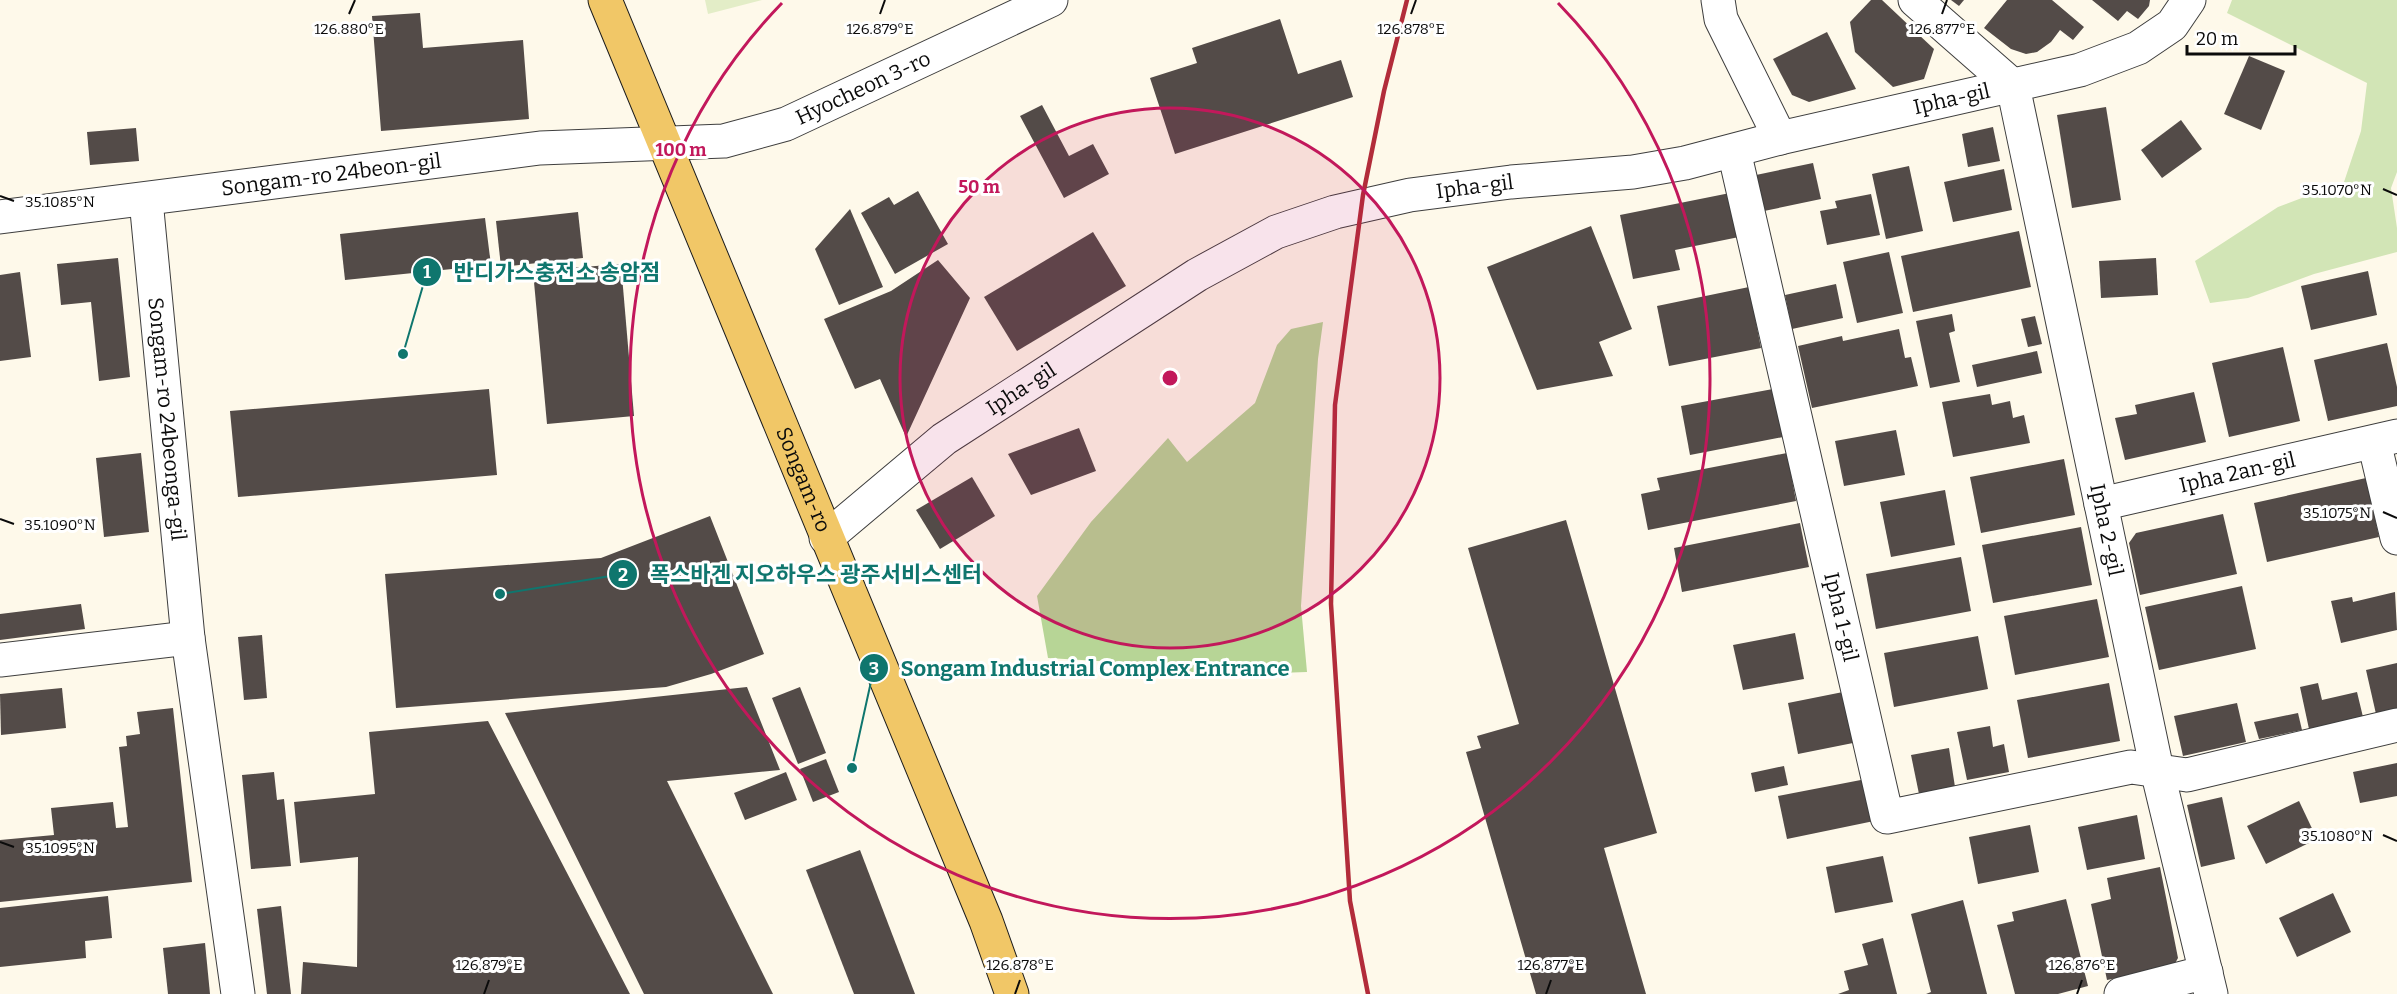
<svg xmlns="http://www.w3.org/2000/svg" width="2397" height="994" font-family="Bitter,'Noto Sans KR',serif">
  <rect width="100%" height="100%" fill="#fef9ea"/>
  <polygon fill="#d2e5b6" points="2232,0 2397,0 2397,172 2391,188 2397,228 2397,252 2314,274 2248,298 2210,303 2195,261 2278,207 2344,182 2361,131 2367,83 2227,13"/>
  <polygon fill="#b7d596" points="1323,322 1318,359 1301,606 1307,672 1215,675 1115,662 1048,658 1037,596 1091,522 1168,438 1187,462 1255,403 1277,345 1291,329"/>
  <polygon fill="#e3edc7" points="705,0 762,0 708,14"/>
  <g fill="#534b48">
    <polygon points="1871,0 1882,0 1934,49 1924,79 1893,87 1855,52 1850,22"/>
    <polygon points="1951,0 1964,0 1959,6"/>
    <polygon points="2007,0 2052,0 2084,27 2073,40 2060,30 2051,42 2037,52 2026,54 2011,49 1984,28"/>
    <polygon points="2092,0 2150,0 2149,6 2138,19 2127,11 2118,21"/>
    <polygon points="420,13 423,48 523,40 529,119 381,131 372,16"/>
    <polygon points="1280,19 1298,74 1341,60 1353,97 1175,154 1150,78 1197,63 1192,48"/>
    <polygon points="1827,32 1856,89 1809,102 1792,95 1773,59"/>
    <polygon points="2249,56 2285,71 2261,130 2224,114"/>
    <polygon points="1042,105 1069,156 1093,144 1109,174 1064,198 1020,116"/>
    <polygon points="2106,107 2121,200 2072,208 2057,115"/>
    <polygon points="2181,120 2202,149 2162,178 2141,150"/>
    <polygon points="1993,127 2000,161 1968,167 1962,134"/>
    <polygon points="136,128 139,161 90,165 87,132"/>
    <polygon points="1813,163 1821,199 1764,211 1756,175"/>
    <polygon points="1909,166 1923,231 1886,239 1872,174"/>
    <polygon points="2004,169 2012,210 1953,222 1944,182"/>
    <polygon points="918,191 948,244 895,274 861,213 889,197 894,205"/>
    <polygon points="1730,193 1739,237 1675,250 1680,270 1633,279 1620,215"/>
    <polygon points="1871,194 1880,235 1827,245 1820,211 1837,208 1835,201"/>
    <polygon points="850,209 883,287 839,305 815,249"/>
    <polygon points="578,212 583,258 501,267 496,221"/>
    <polygon points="485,218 491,265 345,280 340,234"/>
    <polygon points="1591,226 1632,329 1599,342 1613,376 1537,390 1487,267"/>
    <polygon points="2019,231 2031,287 1913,312 1901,256"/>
    <polygon points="1093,232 1126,286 1017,351 984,297"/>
    <polygon points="1889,252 1903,313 1857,323 1843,262"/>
    <polygon points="118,258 130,377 99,381 91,302 61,305 57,264"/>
    <polygon points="2156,258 2158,295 2101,298 2099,261"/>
    <polygon points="938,260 970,298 906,437 880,379 855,389 824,319 891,291"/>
    <polygon points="621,264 634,416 547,424 533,271"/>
    <polygon points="2368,271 2377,315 2311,330 2301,286"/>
    <polygon points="20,272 31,357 0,361 0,275"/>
    <polygon points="1836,284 1843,318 1792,329 1785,295"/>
    <polygon points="1749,287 1761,348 1669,366 1657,306"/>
    <polygon points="1952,314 1955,331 1949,333 1960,382 1930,388 1916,321"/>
    <polygon points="2035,316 2042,344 2028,347 2021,319"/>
    <polygon points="1899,329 1905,358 1911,357 1918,386 1812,408 1798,346 1842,336 1843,341"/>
    <polygon points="2387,343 2397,387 2397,406 2328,421 2314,360"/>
    <polygon points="2283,347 2300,421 2229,437 2212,363"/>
    <polygon points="2037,351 2042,373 1977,387 1972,365"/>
    <polygon points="489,389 497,475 238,497 230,411"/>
    <polygon points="1773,389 1783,437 1690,455 1681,406"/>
    <polygon points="2194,392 2206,442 2125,460 2115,418 2137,414 2135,405"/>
    <polygon points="1990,394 1992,405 2010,401 2013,418 2024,415 2030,443 1953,457 1942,402"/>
    <polygon points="1079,428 1096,471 1031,495 1008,454"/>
    <polygon points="1896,430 1905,475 1844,486 1835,441"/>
    <polygon points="141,453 149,532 104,537 96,458"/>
    <polygon points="1787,453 1796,501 1648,530 1641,494 1660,490 1657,478"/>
    <polygon points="2064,459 2075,515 1981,533 1970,477"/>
    <polygon points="972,477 995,516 940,549 916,510"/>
    <polygon points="2366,478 2379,537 2267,562 2254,503"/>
    <polygon points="1945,490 1955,545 1891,557 1880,502"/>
    <polygon points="2223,514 2237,574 2140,595 2129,543 2136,533"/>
    <polygon points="710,516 764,654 711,674 666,687 396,708 385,574 601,558"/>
    <polygon points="1566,520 1657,833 1604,848 1646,994 1536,994 1466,752 1481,748 1477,736 1519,724 1468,548"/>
    <polygon points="1800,523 1809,567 1682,592 1674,548"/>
    <polygon points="2081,527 2092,585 1993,603 1982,545"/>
    <polygon points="1961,557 1971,611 1876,629 1866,574"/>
    <polygon points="2242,586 2256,649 2159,670 2145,607"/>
    <polygon points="2395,592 2397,630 2341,643 2331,601 2352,597 2353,602"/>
    <polygon points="2097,599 2109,657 2015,675 2004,616"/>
    <polygon points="81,604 85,629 0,640 0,614"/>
    <polygon points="1795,633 1804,679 1743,690 1733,645"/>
    <polygon points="262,635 267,698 244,700 238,637"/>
    <polygon points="1978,636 1988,689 1894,707 1884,653"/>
    <polygon points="2397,663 2397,710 2376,714 2366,670"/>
    <polygon points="2109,683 2120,741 2028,758 2017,700"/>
    <polygon points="2318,683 2322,700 2357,692 2363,717 2309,729 2300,687"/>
    <polygon points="747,687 780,770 667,781 773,994 644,994 505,713"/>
    <polygon points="800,687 826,753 798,764 772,698"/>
    <polygon points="62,688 66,728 1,735 0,694"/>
    <polygon points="1843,692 1853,743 1798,754 1788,703"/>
    <polygon points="2237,703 2246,742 2183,756 2174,716"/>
    <polygon points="173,708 192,882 0,902 0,840 54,835 51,808 113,802 116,828 128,827 119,747 127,746 126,736 140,734 137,712"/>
    <polygon points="2298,713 2302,730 2259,739 2254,722"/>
    <polygon points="488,721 630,994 301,994 303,962 357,967 358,857 300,863 294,802 375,794 369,732"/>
    <polygon points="1990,726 1993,747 2004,744 2009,772 1967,780 1957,732"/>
    <polygon points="1949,748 1955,787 1919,794 1911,755"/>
    <polygon points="826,759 839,792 813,802 800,769"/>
    <polygon points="2397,763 2397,796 2360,803 2353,772"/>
    <polygon points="1784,766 1788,785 1755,792 1751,773"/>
    <polygon points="274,772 277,800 284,799 291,866 251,869 242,775"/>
    <polygon points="786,772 797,800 745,820 734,793"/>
    <polygon points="1866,779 1874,821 1787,839 1778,796"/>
    <polygon points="2222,797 2235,859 2201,867 2187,805"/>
    <polygon points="2299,801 2317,839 2266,864 2247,826"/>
    <polygon points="2137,815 2145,859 2087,870 2078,827"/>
    <polygon points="2030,825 2039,872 1978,884 1969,837"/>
    <polygon points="860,850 915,994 854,994 806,870"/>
    <polygon points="1883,856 1893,902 1835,913 1826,867"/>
    <polygon points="2160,867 2178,958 2173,967 2107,980 2091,904 2111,899 2107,878"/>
    <polygon points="2333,893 2351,932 2297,957 2279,918"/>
    <polygon points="108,896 112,938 85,941 86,958 0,967 0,908"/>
    <polygon points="2066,899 2088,986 2058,994 2015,994 1997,925 2014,921 2012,912"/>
    <polygon points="1963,900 1987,994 1926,994 1931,992 1911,914"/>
    <polygon points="281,906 291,994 267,994 257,909"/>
    <polygon points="1883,938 1897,994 1838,994 1849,990 1844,971 1868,965 1862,944"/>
    <polygon points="205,943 210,994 168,994 163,948"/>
  </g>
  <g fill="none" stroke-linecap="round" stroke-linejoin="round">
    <defs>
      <g id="minor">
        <polyline points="1718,0 1721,19 1780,138"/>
        <path id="s1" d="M1915,0L2013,86L2157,770L2211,994"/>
        <path id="s2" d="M1734,151L1887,817L2131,767L2187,775L2397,725"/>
        <path id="s3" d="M146,200L188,638L238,994"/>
        <path id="s4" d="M0,217L540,148L724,141L786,124L1051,0"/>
        <polyline points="2374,442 2397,538"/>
        <path id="s5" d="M2101,504L2397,436"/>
        <path id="s6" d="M826,538L944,439L1197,275L1276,232L1335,212L1410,195L1511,182L1633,172L1685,163L1780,138L2080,70L2138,48L2172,25L2189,0"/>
        <polyline points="0,660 188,638"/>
        <polyline points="2121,994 2206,972"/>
      </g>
      <g id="major">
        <path id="s7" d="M605,0L986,921L1012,994"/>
      </g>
    </defs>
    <use href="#minor" stroke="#3e3e3e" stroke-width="35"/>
    <use href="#major" stroke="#1c1c1c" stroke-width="35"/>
    <use href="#minor" stroke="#fff" stroke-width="33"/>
    <use href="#major" stroke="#f1c767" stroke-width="33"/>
    <polyline stroke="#b22c3a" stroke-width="4.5" points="1368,994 1350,901 1331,604 1335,405 1363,195 1384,91 1407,0"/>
  </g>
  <path fill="none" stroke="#0b0b0b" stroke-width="2" d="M349,14L355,0M880,14L885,0M1411,14L1416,0M1942,14L1947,0M2383,189L2397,195M0,196L14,201M2383,512L2397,518M0,519L14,524M2383,835L2397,841M0,842L14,847M484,994L489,980M1015,994L1020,980M1546,994L1551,980M2077,994L2082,980"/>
  <circle cx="1170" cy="378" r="270" fill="#c2185b" fill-opacity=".12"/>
  <g fill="none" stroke="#c2185b" stroke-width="3">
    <circle cx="1170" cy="378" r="270"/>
    <path d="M1558 3A540 540 0 1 1 782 3"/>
  </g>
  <g text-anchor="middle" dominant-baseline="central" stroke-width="6" stroke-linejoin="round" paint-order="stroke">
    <g font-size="21" fill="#0b0b0b" stroke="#fff">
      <text stroke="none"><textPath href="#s4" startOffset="878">Hyocheon 3-ro</textPath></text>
      <text stroke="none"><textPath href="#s6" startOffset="1236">Ipha-gil</textPath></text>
      <text stroke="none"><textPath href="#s4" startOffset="334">Songam-ro 24beon-gil</textPath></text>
      <text stroke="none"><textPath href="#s6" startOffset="750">Ipha-gil</textPath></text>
      <text stroke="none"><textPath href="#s6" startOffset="246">Ipha-gil</textPath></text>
      <text stroke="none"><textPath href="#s3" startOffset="220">Songam-ro 24beonga-gil</textPath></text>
      <text stroke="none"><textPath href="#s5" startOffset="140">Ipha 2an-gil</textPath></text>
      <text stroke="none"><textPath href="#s7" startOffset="519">Songam-ro</textPath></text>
      <text stroke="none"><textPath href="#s1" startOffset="584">Ipha 2-gil</textPath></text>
      <text stroke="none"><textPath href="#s2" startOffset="478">Ipha 1-gil</textPath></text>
    </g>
  </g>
  <g font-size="15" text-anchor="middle" fill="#0b0b0b" stroke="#fff" stroke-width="6" stroke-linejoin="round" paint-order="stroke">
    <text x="1942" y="34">126.877°E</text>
    <text x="349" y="34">126.880°E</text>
    <text x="880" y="34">126.879°E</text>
    <text x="1411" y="34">126.878°E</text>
    <text x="2337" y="195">35.1070°N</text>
    <text x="60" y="207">35.1085°N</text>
    <text x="2337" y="518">35.1075°N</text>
    <text x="60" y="530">35.1090°N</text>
    <text x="2337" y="841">35.1080°N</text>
    <text x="60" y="853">35.1095°N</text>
    <text x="489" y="970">126.879°E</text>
    <text x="1020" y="970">126.878°E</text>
    <text x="1551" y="970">126.877°E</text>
    <text x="2082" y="970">126.876°E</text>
  </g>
  <circle cx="1170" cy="378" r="9" fill="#c2185b" stroke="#fff" stroke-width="3"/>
  <g font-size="18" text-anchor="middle" font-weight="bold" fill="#c2185b" stroke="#fff" stroke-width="6" stroke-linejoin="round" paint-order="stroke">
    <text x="681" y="156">100 m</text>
    <text x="979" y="193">50 m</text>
  </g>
  <path fill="none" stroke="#0f766e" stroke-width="2" d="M403 354L427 272M500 594L623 574M852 768L874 668"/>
  <g fill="#0f766e" stroke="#fff" stroke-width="2">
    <circle cx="403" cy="354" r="6"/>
    <circle cx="500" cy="594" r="6"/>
    <circle cx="852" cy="768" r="6"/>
    <circle cx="427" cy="272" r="15"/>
    <circle cx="623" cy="574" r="15"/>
    <circle cx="874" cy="668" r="15"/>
  </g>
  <g font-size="18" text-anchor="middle" font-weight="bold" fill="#fff">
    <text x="427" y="278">1</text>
    <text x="623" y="581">2</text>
    <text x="874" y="675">3</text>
  </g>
  <g font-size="22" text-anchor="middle" font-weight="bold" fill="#0f766e" stroke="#fff" stroke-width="6" stroke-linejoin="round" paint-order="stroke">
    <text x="557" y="280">반디가스충전소 송암점</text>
    <text x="816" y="582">폭스바겐 지오하우스 광주서비스센터</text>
    <text x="1095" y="676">Songam Industrial Complex Entrance</text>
  </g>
  <path d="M2187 45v9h108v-9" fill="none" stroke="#0b0b0b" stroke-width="3"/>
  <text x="2196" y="45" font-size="18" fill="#0b0b0b" stroke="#ffffff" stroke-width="4.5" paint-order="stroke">20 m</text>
</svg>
